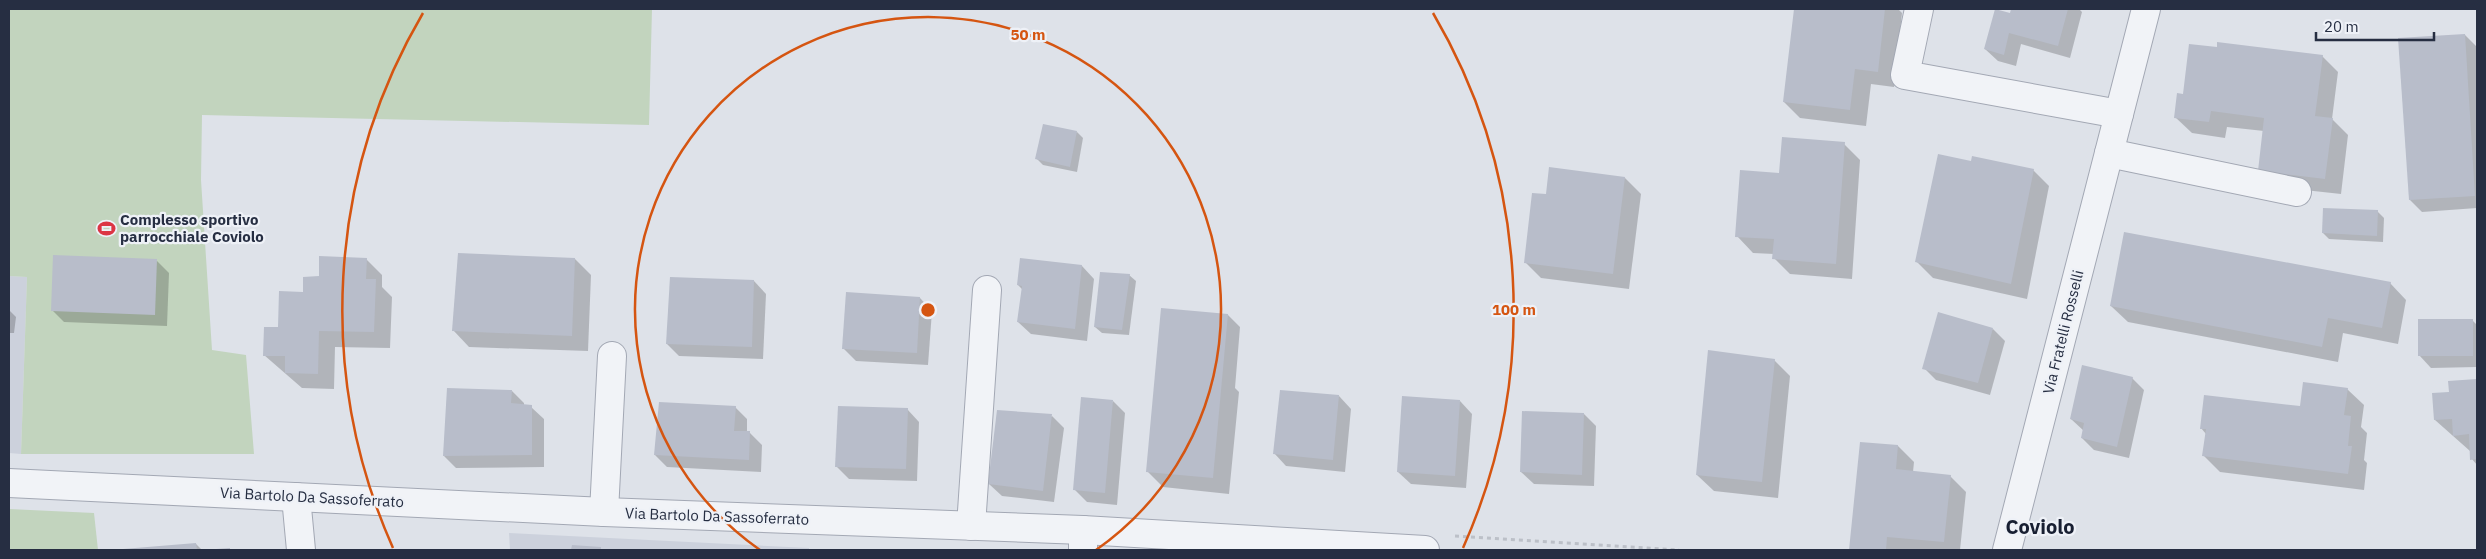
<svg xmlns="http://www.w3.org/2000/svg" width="2486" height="559" font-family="'IBM Plex Sans',sans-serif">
  <rect width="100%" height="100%" fill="#dee2e9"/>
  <g fill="#ccd1dc">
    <polygon points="9,276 27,277 21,454 9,453"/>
    <polygon points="509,533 809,548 809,550 510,550"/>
  </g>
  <g fill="#c2d4be">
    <polygon points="9,9 652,9 649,125 202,115 201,180 212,350 246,355 254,454 21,454 27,277 9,276"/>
    <polygon points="9,509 94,513 98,550 9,550"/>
  </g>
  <g fill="#0003">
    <polygon points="1795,9 1898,9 1902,13 1894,87 1871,84 1866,126 1800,118 1784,102"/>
    <polygon points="2013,9 2079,9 2082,12 2070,58 2021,44 2016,66 1998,61 1985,49 2011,15"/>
    <polygon points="2465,35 2477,47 2477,208 2422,212 2410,200"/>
    <polygon points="2322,56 2338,72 2332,119 2348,135 2341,194 2276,187 2260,170 2264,131 2227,127 2225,138 2192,133 2175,117 2184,95"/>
    <polygon points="1077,132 1083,138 1077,172 1043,165 1037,159"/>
    <polygon points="1844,144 1860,160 1852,279 1790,274 1774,258 1774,254 1753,253 1737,236 1780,174"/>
    <polygon points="1971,163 2033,170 2049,186 2027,299 1933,278 1917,262"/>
    <polygon points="1625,178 1641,194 1629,289 1541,278 1525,262 1547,195"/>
    <polygon points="2377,211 2384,218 2383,242 2329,239 2323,233"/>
    <polygon points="54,257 157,261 169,273 167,326 64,322 52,310"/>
    <polygon points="366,259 382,275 382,287 392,297 390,348 335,347 334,389 302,388 264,355 279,329 304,293 320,277"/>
    <polygon points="575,259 591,275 588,351 469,347 453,330"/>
    <polygon points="1082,266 1094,279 1087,341 1031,334 1018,322 1023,290 1018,285"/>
    <polygon points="1129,275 1136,281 1129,335 1102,333 1095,327"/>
    <polygon points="754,281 766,294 763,359 679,356 667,344"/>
    <polygon points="2390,283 2406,300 2398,344 2343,333 2338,362 2128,322 2111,306"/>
    <polygon points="920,298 932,311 928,365 856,361 843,348"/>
    <polygon points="1162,309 1228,315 1240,327 1235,388 1239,392 1229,494 1163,487 1147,471"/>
    <polygon points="9,310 16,317 14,333 9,333"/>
    <polygon points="2472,320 2477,325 2477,367 2431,368 2419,355"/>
    <polygon points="1993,329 2005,341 1990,395 1936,380 1924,368"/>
    <polygon points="1774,360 1790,376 1778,498 1714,491 1697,475"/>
    <polygon points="2132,378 2144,390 2129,458 2094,450 2082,438 2084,431 2071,419"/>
    <polygon points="2477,380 2477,465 2472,459 2470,451 2435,420 2450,393 2449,382"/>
    <polygon points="2347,389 2364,405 2361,427 2367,433 2364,460 2367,463 2364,490 2220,472 2204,456 2206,434 2201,428 2302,408"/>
    <polygon points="512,391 524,403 524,406 531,407 544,419 544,467 456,468 444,456"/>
    <polygon points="1339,396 1351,409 1345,472 1286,466 1274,453"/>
    <polygon points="1113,401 1125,413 1117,505 1087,502 1075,490"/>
    <polygon points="1460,401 1472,414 1466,488 1411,484 1398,472"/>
    <polygon points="735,407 747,419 747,432 750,433 762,445 761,472 667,467 655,455"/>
    <polygon points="907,409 919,422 917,481 849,479 837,467"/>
    <polygon points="1584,414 1596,426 1594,486 1534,484 1521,472"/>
    <polygon points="1052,416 1064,428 1054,502 1002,496 989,484"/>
    <polygon points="1862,443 1898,446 1914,462 1913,472 1950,476 1966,492 1960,550 1850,550"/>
    <polygon points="196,544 202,550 121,550"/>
  </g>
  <g fill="#b8bdca">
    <polygon points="1794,9 1885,9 1878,72 1855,69 1850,110 1783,102"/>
    <polygon points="1995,9 2010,13 2011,9 2068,9 2058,46 2009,33 2004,55 1984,49"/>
    <polygon points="2465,34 2475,196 2409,200 2398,38"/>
    <polygon points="2217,42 2323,55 2315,116 2333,118 2325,179 2258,171 2264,118 2211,111 2209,122 2174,118 2177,93 2183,94 2189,44 2217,47"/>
    <polygon points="1043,124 1077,131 1070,167 1035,159"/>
    <polygon points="1782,137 1845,142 1836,264 1772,259 1774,239 1735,237 1740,170 1779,173"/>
    <polygon points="1938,154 1971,161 1972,156 2034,169 2011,284 1915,262"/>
    <polygon points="1549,167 1625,177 1613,274 1524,263 1532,193 1546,194"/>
    <polygon points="2323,208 2378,210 2377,236 2322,233"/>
    <polygon points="2124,232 2391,282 2382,328 2328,318 2322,347 2110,306"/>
    <polygon points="458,253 575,258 572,336 452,331"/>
    <polygon points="53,255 157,259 155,315 51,311"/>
    <polygon points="319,256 367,258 366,279 376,279 374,332 319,331 318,374 285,373 285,356 263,356 264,327 278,327 279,291 303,292 303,277 319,276"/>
    <polygon points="1020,258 1082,265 1075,329 1017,322 1022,286 1017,285"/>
    <polygon points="1100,272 1130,274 1122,330 1094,327"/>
    <polygon points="670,277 754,280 752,347 666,344"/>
    <polygon points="846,292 920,297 917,353 842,349"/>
    <polygon points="1161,308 1228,314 1213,478 1146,472"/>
    <polygon points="1938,312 1993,328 1978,383 1922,369"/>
    <rect x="2418" y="319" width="55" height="37"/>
    <polygon points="1708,350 1775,359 1762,482 1696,475"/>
    <polygon points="2082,365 2133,377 2117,447 2081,438 2084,423 2070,419"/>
    <polygon points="2477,379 2477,459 2470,460 2469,434 2453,436 2452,419 2434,420 2432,393 2449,392 2448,381"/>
    <polygon points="2303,382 2348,388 2344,415 2351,416 2348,446 2352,446 2348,474 2202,456 2206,429 2200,429 2204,395 2300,406"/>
    <polygon points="447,388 512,390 511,403 532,405 532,455 443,456"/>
    <polygon points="1280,390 1339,395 1333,460 1273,454"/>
    <polygon points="1402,396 1460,400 1455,476 1397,472"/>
    <polygon points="1081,397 1113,400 1105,493 1073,490"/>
    <polygon points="659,402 736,406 734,431 750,431 749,460 654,455"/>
    <polygon points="838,406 908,408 906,469 835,467"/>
    <polygon points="997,410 1052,414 1043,491 988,484"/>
    <polygon points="1522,411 1584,413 1582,475 1520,472"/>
    <polygon points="1860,442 1898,445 1896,469 1951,475 1944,542 1887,537 1886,550 1849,550"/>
    <polygon points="196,543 197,550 123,550 123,549"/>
    <polygon points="572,545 601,547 601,550 571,550"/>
    <polygon points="230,548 230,550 216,550 216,549"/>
  </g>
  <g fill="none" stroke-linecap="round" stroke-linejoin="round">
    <defs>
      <g id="minor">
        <polyline points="1919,9 1905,75 2119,114"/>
        <polyline points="2109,153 2297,192"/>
        <polyline points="296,497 301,550"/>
        <polyline points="604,512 612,356"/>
        <polyline points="971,526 987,290"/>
        <polyline points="1083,550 1083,530"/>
      </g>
      <g id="tertiary">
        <polyline points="9,483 604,512 1083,530 1425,550"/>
        <polyline points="2007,550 2146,9"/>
      </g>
    </defs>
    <use href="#minor" stroke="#a3a8b4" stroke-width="30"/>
    <use href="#tertiary" stroke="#a3a8b4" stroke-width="30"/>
    <polyline stroke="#bcc0c8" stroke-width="3" stroke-dasharray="4 4" stroke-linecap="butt" points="1455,536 1679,550"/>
    <use href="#minor" stroke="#f1f3f7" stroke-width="28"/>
    <use href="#tertiary" stroke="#f1f3f7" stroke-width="28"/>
  </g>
  <g fill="none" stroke="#d55511" stroke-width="2.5">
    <path d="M760 550A293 293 0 1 1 1096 550"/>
    <path d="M393 548A586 586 0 0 1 423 13M1433 13A586 586 0 0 1 1463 548"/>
  </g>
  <defs>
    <symbol id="stadium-bare" viewBox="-9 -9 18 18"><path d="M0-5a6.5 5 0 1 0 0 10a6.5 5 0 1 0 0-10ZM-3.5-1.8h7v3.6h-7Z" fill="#dc3544" stroke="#eef1f7" stroke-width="2.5" paint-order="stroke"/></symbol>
  </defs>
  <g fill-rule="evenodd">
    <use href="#stadium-bare" x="94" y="216" width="25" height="25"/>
  </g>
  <g text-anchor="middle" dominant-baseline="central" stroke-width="4.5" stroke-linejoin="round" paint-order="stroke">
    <g font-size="15" font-weight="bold" fill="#262e42" stroke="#eef1f7" text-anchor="start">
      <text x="120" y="219">Complesso sportivo<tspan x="120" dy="17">parrocchiale Coviolo</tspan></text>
    </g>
    <g font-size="15" fill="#262e42" stroke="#eef1f7">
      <text transform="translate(2063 332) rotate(-76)">Via Fratelli Rosselli</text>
      <text transform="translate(312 497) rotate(3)">Via Bartolo Da Sassoferrato</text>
      <text transform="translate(717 516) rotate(2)">Via Bartolo Da Sassoferrato</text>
    </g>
    <g font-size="20" font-weight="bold" fill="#181f32" stroke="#eef1f7">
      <text x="2040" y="526">Coviolo</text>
    </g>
  </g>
  <circle cx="928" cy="310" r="8" fill="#d55511" stroke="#eef1f7" stroke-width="2.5"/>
  <g font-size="15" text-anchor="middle" font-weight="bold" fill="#d55511" stroke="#eef1f7" stroke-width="4.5" stroke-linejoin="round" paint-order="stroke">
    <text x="1028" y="40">50 m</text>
    <text x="1514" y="315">100 m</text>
  </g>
  <rect width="2486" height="559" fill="none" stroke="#262e42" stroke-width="20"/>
  <path d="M2316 32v8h118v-8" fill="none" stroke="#262e42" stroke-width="2.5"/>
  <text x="2324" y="32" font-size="15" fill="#262e42" stroke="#eef1f7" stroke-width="4" paint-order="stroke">20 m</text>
</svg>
